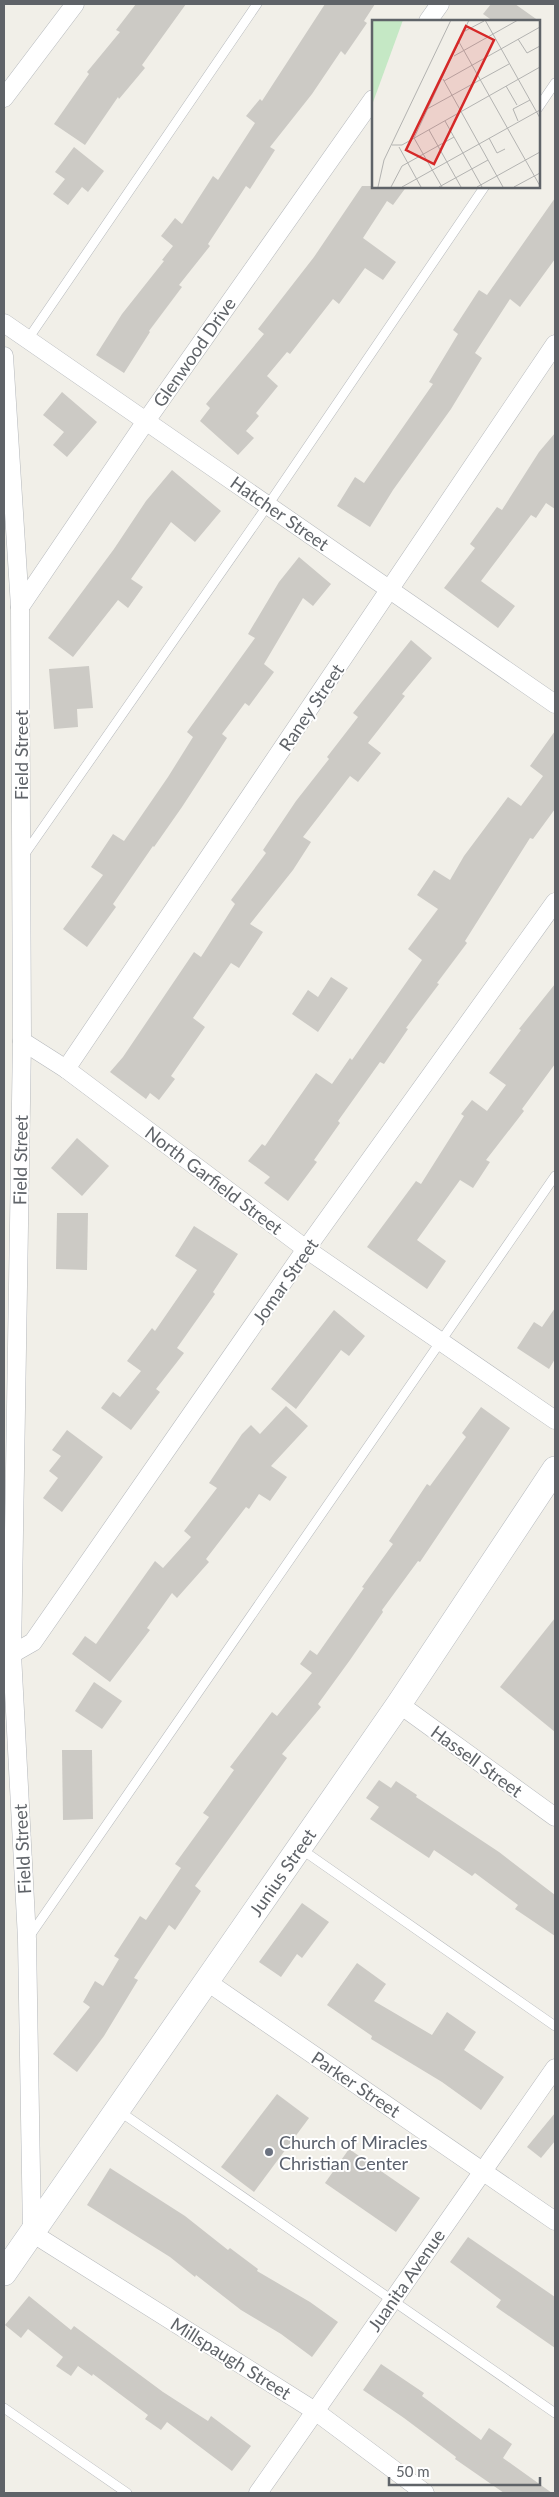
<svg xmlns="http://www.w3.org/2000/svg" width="559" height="2497" font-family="Lato,sans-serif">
  <rect width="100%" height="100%" fill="#f1efe8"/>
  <g fill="#cccac5">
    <polygon points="136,4 186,4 142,65 145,68 119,99 118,97 85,145 54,124 89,74 87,72 120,32 116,30"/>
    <polygon points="325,4 375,4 364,21 367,23 345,55 341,51 312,94 270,147 275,150 250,189 246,186 208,244 210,246 179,285 182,287 149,331 150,332 124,373 96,355 122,314 164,261 162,260 173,246 161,236 175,218 182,224 213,176 218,180 255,123 246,116 260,99 262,101"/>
    <polygon points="491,4 515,4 539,21 493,21 483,14"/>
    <polygon points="74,147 104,171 88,192 82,187 68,205 53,194 65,179 55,172"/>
    <polygon points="362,186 407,186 393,205 387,201 363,238 396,262 383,280 365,268 339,304 333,299 290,354 287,352 267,376 278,386 256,413 259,416 246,431 254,438 238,455 200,421 210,408 206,404 264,334 258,329 314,257"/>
    <polygon points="555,198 555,259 520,307 510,299 475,353 482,358 451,409 393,490 370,527 337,506 355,477 364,483 433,384 429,382 458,334 453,330 479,290 487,295"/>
    <polygon points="62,392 97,422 67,457 53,445 64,432 43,415"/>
    <polygon points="555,433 555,509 546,503 536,518 531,515 481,581 515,606 498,628 444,588 475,548 470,544 497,507 502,510 539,452"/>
    <polygon points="172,470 221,511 195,542 171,522 131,579 143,587 128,608 118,600 73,657 48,638 114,549 146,501"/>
    <polygon points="299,557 331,584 313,606 303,598 264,664 274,672 249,706 245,703 222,734 227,738 182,807 154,847 153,846 113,904 116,907 87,947 63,929 103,875 91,867 113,834 124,841 168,777 193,737 187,732 255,638 248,634 279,582"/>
    <polygon points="411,640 432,658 402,694 405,696 368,743 381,753 358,782 350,776 303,837 311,842 293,870 250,924 263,932 239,968 231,963 193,1018 205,1027 171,1076 175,1079 159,1100 150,1093 146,1099 110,1072 123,1057 194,952 201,957 235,904 231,900 266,853 263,850 296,801 329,759 327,757 358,717 353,713"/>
    <polygon points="89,666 93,708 77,709 78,727 54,729 49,669"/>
    <polygon points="555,731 555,809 533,839 530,838 465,941 467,943 437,983 439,984 406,1028 408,1029 384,1064 380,1062 338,1121 340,1123 314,1160 317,1162 288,1201 264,1183 270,1177 248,1161 262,1144 265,1146 316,1073 332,1084 350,1058 352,1060 422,960 408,949 438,909 417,895 434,870 450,880 464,856 508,797 521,806 543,776 530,766"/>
    <polygon points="331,977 348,988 318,1032 292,1014 308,990 318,997"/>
    <polygon points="555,984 555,1064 522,1109 524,1111 486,1160 490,1162 473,1188 460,1180 417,1240 446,1261 427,1289 367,1247 416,1181 421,1184 464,1116 461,1114 472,1100 487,1111 506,1085 489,1073 521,1030 519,1029"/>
    <polygon points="77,1138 109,1166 82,1196 51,1168"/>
    <polygon points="57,1213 88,1213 87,1270 56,1269"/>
    <polygon points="194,1226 238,1254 213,1292 215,1294 177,1348 184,1353 156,1389 160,1392 131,1430 101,1408 113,1392 120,1397 141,1371 127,1361 152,1328 155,1331 197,1270 175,1256"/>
    <polygon points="555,1308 555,1359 549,1369 517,1348 534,1322 542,1327"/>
    <polygon points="334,1310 365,1336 349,1356 341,1350 296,1409 271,1389"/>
    <polygon points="286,1406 308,1426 271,1466 287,1477 270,1501 259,1494 249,1509 246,1507 206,1559 209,1562 177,1598 172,1593 147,1628 150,1630 110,1682 72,1654 85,1636 96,1644 155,1561 163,1568 191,1537 184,1531 217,1488 209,1483 242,1434 251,1425 260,1434"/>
    <polygon points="481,1407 510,1428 420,1562 418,1561 382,1610 383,1612 350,1660 318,1704 321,1707 282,1754 287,1758 195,1886 201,1891 175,1930 169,1925 134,1978 138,1980 104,2036 77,2072 53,2054 90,2007 83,2002 95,1981 103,1986 119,1959 114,1956 140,1916 146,1920 181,1868 175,1864 209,1817 203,1813 234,1770 230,1767 272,1712 277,1716 312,1673 300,1664 310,1650 317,1655 364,1588 362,1587 393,1544 389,1541 427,1484 430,1486 466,1437 462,1433"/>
    <polygon points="67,1430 103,1457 62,1512 43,1498 58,1478 49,1471 61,1456 52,1450"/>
    <polygon points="555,1618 555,1732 500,1687"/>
    <polygon points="94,1682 122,1701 102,1729 75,1711"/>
    <polygon points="62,1750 92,1750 93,1819 63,1820"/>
    <polygon points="379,1780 391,1788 396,1781 417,1795 416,1797 499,1852 555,1895 555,1936 515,1909 518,1905 475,1873 472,1876 434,1850 429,1858 370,1819 379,1807 366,1798"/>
    <polygon points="302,1903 329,1922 302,1958 297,1954 281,1977 259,1962"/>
    <polygon points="357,1963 386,1984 374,2001 432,2035 447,2012 476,2032 464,2050 504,2077 481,2110 442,2082 371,2039 372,2036 327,2005"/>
    <polygon points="277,2094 309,2118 254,2192 221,2167"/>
    <polygon points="555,2113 555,2141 541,2158 527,2147"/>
    <polygon points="349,2149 420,2198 396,2232 325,2183"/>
    <polygon points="110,2168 185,2216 228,2250 230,2248 258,2269 257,2271 310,2302 338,2322 312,2357 281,2334 241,2310 196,2275 195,2277 170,2257 87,2205"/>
    <polygon points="468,2237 555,2297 555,2348 496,2307 501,2300 450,2262"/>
    <polygon points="29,2296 71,2330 74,2326 163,2392 208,2421 211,2416 251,2446 232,2471 167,2422 161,2430 145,2419 148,2415 93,2374 92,2376 78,2366 71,2376 56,2366 63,2357 28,2329 21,2338 5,2325"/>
    <polygon points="381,2364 424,2393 422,2396 481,2440 489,2428 512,2444 503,2458 552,2493 504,2493 455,2459 456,2457 404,2418 363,2390"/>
  </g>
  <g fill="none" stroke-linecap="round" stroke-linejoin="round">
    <defs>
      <g id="lane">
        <polyline points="538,108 555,83"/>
        <polyline points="28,339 257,4"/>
        <polyline points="24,855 268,505 485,186"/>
        <polyline points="301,1849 555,2026"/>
        <polyline points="29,1937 555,1176"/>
        <polyline points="119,2111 555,2413"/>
        <polyline points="4,2408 127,2493"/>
      </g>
      <g id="street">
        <polyline points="428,21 440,4"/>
        <polyline points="4,98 75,4"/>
        <polyline points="4,323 555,704"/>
        <polyline points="4,356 20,607 22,1041 12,1654 27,1939 32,2233 315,2411 425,2493"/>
        <polyline points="20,607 146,421 373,99"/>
        <polyline points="22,1041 66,1069 306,1249 555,1420"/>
        <polyline points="66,1069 555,344"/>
        <polyline points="12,1654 33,1642 306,1249 555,902"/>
        <polyline points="399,1704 555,1817"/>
        <polyline points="206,1981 555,2221"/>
        <polyline points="258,2493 555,2068"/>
      </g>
      <g id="secondary">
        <path id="s1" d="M4,2273L399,1704L555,1469"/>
      </g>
    </defs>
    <use href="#lane" stroke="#b5b8bc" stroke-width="10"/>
    <use href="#street" stroke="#b5b8bc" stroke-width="19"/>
    <use href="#secondary" stroke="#b6babf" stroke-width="26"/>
    <use href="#lane" stroke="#fff" stroke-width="9"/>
    <use href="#street" stroke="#fff" stroke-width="18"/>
    <use href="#secondary" stroke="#fff" stroke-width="25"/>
  </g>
  <circle fill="#6b7280" stroke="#fff" stroke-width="2" cx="269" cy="2152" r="5"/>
  <g text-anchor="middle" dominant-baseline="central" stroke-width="4" stroke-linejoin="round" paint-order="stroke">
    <g font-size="18" fill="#5f6368" stroke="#fff">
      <text transform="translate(194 352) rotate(-55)">Glenwood Drive</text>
      <text transform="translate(280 513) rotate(35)">Hatcher Street</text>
      <text transform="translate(311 707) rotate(-56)">Raney Street</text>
      <text transform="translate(21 755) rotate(-90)">Field Street</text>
      <text transform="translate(20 1160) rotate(-89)">Field Street</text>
      <text transform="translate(214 1180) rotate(37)">North Garfield Street</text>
      <text transform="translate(285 1281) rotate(-55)">Jomar Street</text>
      <text transform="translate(477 1761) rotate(36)">Hassell Street</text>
      <text transform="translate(22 1849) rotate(-93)">Field Street</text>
      <text stroke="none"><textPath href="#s1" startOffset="488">Junius Street</textPath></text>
      <text transform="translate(356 2084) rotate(34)">Parker Street</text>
      <text transform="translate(406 2280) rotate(-55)">Juanita Avenue</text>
      <text transform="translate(231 2358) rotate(32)">Millspaugh Street</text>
    </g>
    <g font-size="18" fill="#5b616d" stroke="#fff" text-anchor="start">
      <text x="279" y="2142">Church of Miracles<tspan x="279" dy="21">Christian Center</tspan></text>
    </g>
  </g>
  <g transform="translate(372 20)">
    <rect width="168" height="168" fill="#f1efe8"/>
    <path d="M0,0H31L0,85Z" fill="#c5e8c5"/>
    <path fill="none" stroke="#b3b3b1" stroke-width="1" d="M113,0L168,98M93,11L112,1M146,19L155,33L168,26M87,22L168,166M82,36L146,0M71,59L131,167M72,61L168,7M134,66L145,85M55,89L137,44M73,101L110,167M146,101L141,89L158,80M57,110L89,167M117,118L125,133L133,129M20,125H30L168,47M27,127L49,167M6,167L12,140L79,0M19,167L30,146L82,117M30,167L168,90M67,167L116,140M70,167L42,118L97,0M105,167L168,132M142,167L168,153"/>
    <path fill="#d62828" fill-opacity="0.15" stroke="#d62828" stroke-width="2.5" d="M94,6L122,20L62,144L34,130Z"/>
    <rect width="168" height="168" fill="none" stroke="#5f6368" stroke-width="2.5"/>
  </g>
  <rect width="559" height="2497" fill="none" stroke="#5f6368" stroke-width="10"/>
  <path d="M389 2477v8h151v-8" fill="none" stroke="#5f6368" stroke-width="2.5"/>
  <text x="396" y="2477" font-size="15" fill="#5f6368" stroke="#ffffff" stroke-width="4" paint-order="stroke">50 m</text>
</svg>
